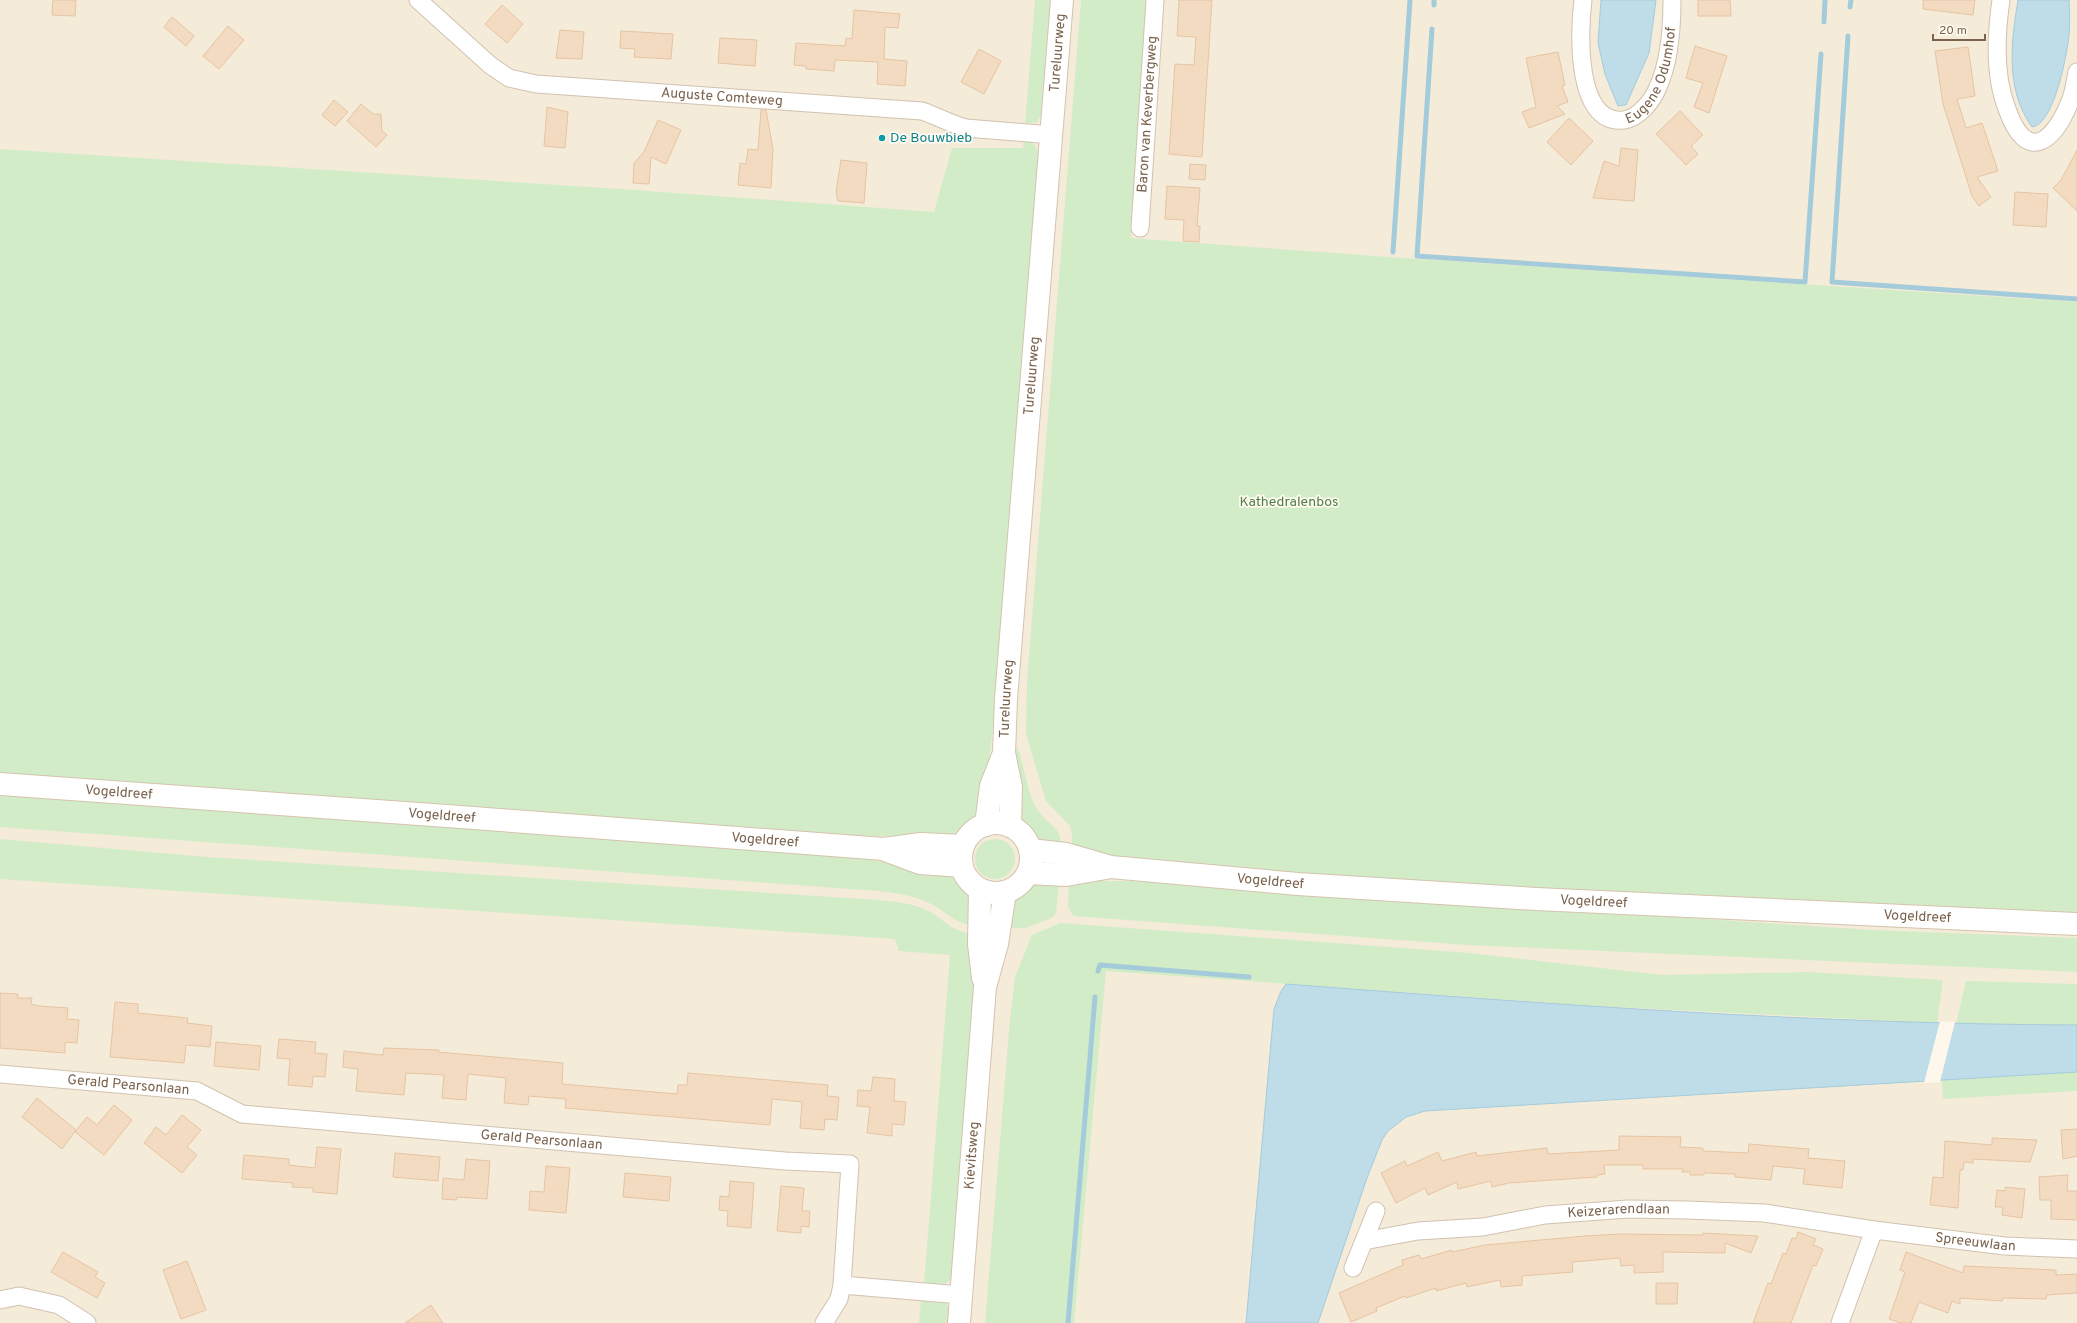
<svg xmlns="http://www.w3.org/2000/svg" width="2077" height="1323" font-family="Overpass,sans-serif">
  <rect width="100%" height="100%" fill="#fdf8eb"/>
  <rect fill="#f5ebd9" x="0" y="0" width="2077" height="1323"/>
  <g fill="#d3ecc8">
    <polygon points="1035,0 1050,0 1042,113 1037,122 1025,124"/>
    <polygon points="1081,0 1148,0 1131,238 1402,258 2077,302 2077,915 1430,883 1138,861 1072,849 1072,835 1070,826 1046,801 1026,734 1027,681"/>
    <path d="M1024,139C1037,143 1038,150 1040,163L999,674L987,780L977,819L956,836H825L0,774V149L621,189L934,212L952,148H1023Z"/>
    <path d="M1016,748H1018C1024,767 1027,792 1037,809C1048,826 1063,826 1061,850L1039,844L1033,839L1018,817Z"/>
    <path d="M0,793L720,846L866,859L947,873L959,881L970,898V925C953,922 944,910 929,903C913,895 895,893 877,891L0,827Z"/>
    <path d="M0,839L208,857L880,900C896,902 912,903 926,910C946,919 947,930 972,934L974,1016L956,1276L943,1285L924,1284L950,955L899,951L895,939L0,879Z"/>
    <circle cx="995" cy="859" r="20"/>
    <path d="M1042,881H1059L1056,913L1053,917L1026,928H1005C1013,902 1015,892 1042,881Z"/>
    <polygon points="1069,881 1131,881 1872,930 2077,938 2077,972 1467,945 1073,916 1068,907"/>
    <polygon points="1060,923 1470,953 1663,975 1809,972 1943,980 1937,1023 1597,1006 1106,971 1074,1323 985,1323 1010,1019 1015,977 1032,935"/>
    <polygon points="1966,981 2077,984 2077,1025 1956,1024"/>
    <polygon points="2077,1072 2077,1091 1943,1099 1942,1080"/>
    <polygon points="921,1299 942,1300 952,1311 951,1323 919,1323"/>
  </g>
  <g fill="#bedde8" stroke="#a4cbda">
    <polygon points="1601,0 1656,0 1649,53 1626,105 1618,106 1605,74 1598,43"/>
    <path d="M2018,0H2069C2070,16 2070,34 2067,49C2064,67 2052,125 2032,127C2005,89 2011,43 2018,0Z"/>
    <path d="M1286,984C1549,1004 1813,1024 2077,1025V1072L1425,1111L1406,1117L1388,1131L1382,1140L1367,1178L1318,1323H1246L1274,1009L1281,991Z"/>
  </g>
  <polygon fill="#fdf8eb" points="1940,1021 1955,1022 1940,1082 1924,1083"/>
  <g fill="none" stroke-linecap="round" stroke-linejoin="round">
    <g stroke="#a4cbda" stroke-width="5">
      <polyline points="1434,5 1434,0"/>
      <polyline points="1850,7 1851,0"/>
      <polyline points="1824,22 1825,0"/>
      <polyline points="1432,29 1417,256 1805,282 1821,54"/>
      <polyline points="1848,36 1832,282 2077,299"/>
      <polyline points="1393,252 1410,0"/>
      <polyline points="1098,971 1100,965 1249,977"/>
      <polyline points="1068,1323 1095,997"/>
    </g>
  </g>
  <g fill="#f3dbc2" stroke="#e6c4a2">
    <polygon points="53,0 76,0 75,16 52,15"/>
    <polygon points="1179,0 1212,0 1202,157 1169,154 1175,64 1194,65 1196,37 1177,36"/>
    <polygon points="1698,0 1730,0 1731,16 1698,16"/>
    <polygon points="1923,0 1975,0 1973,15 1923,9"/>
    <polygon points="502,5 523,24 507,43 485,24"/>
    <polygon points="854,10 900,14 898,28 885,27 884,59 907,61 905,86 877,84 878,62 835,60 834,71 806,69 806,66 794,65 796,43 845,46 846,38 852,39"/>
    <polygon points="172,17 194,36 186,46 164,27"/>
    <polygon points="228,26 244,40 219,69 203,56"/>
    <polygon points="560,30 584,32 582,59 556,58"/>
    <polygon points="621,31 673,34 671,59 634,57 635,49 620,48"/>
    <polygon points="720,38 757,40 755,66 718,63"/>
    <polygon points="1695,46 1727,56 1709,113 1694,107 1703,83 1686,78"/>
    <polygon points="1968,47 1975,96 1957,99 1966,128 1982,123 1998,171 1977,177 1991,197 1979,206 1972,196 1943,104 1935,51"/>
    <polygon points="979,49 1001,61 984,94 961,82"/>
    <polygon points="1558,52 1565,85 1562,86 1568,102 1557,106 1565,114 1529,128 1522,112 1536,107 1526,58"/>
    <polygon points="334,100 348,112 335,126 322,115"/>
    <polygon points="361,104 373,114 381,114 382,131 387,135 376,147 347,121"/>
    <polygon points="547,107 568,112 565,148 544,146"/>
    <polygon points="761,110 766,110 773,149 771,188 738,185 740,163 746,164 748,149 758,150"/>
    <polygon points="1680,111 1703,135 1691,146 1698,154 1686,165 1656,134"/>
    <polygon points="1569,118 1593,141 1571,165 1547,142"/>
    <polygon points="658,120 681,130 666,164 651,157 649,184 633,183 634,163 644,152"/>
    <polygon points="1621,148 1638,150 1634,201 1593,198 1604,161 1619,166"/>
    <polygon points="2077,150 2077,211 2053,188 2061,180"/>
    <polygon points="841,160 867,163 864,203 838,201 836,192"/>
    <polygon points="1190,164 1206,165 1205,180 1189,179"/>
    <polygon points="1167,186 1200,188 1197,226 1200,226 1199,242 1183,241 1184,220 1165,219"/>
    <polygon points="2015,192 2048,194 2046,227 2013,225"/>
    <polygon points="0,993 18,994 18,998 32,998 31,1004 39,1006 68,1008 67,1019 79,1020 77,1043 65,1042 65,1053 0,1048"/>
    <polygon points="115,1002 138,1004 138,1013 188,1018 187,1023 212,1026 210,1047 186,1045 184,1063 110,1057"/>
    <polygon points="279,1039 316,1042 315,1053 327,1054 325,1077 313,1076 312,1087 288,1085 290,1059 277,1058"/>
    <polygon points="216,1042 261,1046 259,1070 214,1066"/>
    <polygon points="384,1048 439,1050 438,1052 563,1063 562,1084 677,1094 678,1085 687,1085 688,1073 828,1085 827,1096 839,1097 837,1120 825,1119 824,1130 800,1128 802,1102 772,1099 770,1125 565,1108 566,1099 529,1096 528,1105 504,1103 506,1078 468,1074 466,1100 442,1098 444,1075 406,1073 404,1095 356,1091 358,1069 343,1067 344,1051 383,1055"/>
    <polygon points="873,1077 895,1079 894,1101 906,1102 904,1125 892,1124 892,1136 867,1133 870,1107 857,1106 858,1090 871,1091"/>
    <polygon points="37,1098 76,1130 62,1149 22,1117"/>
    <polygon points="114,1105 132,1120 104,1155 75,1132 87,1117 97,1125"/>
    <polygon points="182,1115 201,1130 187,1147 197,1155 182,1173 144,1143 156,1127 166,1135"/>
    <polygon points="2077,1129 2077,1156 2063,1159 2061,1130"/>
    <polygon points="1619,1136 1681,1137 1680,1147 1703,1148 1703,1151 1748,1153 1749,1144 1809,1149 1808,1158 1845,1161 1842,1188 1803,1184 1805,1169 1773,1166 1771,1180 1735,1177 1735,1174 1704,1173 1704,1175 1690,1175 1690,1172 1682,1172 1683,1169 1643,1169 1643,1165 1604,1165 1605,1174 1597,1175 1597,1177 1509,1183 1492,1187 1491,1181 1458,1189 1457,1182 1428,1195 1425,1188 1396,1203 1381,1173 1405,1161 1407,1166 1438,1152 1442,1161 1476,1152 1477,1156 1547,1148 1548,1154 1619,1150"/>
    <polygon points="1992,1138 2037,1140 2030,1162 1973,1159 1973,1163 1964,1162 1963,1170 1960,1170 1958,1208 1930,1205 1933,1177 1943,1178 1945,1141 1992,1145"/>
    <polygon points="317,1147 341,1149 337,1194 313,1192 313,1188 292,1187 293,1183 242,1179 244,1155 289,1159 289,1165 315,1168"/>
    <polygon points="395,1153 440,1157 438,1181 393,1177"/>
    <polygon points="466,1159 490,1161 487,1199 457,1197 457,1200 442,1199 443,1178 464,1180"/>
    <polygon points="546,1166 570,1168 566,1213 529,1210 530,1191 544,1192"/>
    <polygon points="625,1173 671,1177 669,1201 623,1197"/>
    <polygon points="2068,1175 2067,1191 2077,1191 2077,1220 2051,1219 2051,1200 2040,1200 2039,1177"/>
    <polygon points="730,1181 754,1183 751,1228 727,1226 728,1211 719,1210 720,1196 729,1197"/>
    <polygon points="781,1186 804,1188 802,1211 810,1211 809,1227 801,1226 801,1233 777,1231"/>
    <polygon points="2005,1187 2025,1189 2022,1218 2002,1215 2003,1207 1995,1207 1997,1190 2005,1191"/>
    <polygon points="1798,1232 1816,1239 1813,1245 1823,1249 1816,1266 1813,1265 1791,1323 1753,1323 1768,1283 1771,1284 1783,1253 1786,1254 1792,1238 1796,1239"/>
    <polygon points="1703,1233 1758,1236 1751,1253 1725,1243 1725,1253 1663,1252 1663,1272 1634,1273 1634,1265 1621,1266 1620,1258 1572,1262 1573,1272 1522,1276 1522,1285 1501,1287 1500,1280 1467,1287 1466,1283 1436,1291 1436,1288 1406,1298 1405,1296 1376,1308 1377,1311 1351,1322 1339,1293 1403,1265 1402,1260 1419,1255 1421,1259 1452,1250 1452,1252 1485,1245 1585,1236 1621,1234 1703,1235"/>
    <polygon points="63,1252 98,1272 95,1277 105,1283 97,1298 51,1272"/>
    <polygon points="1906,1252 1963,1273 1964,1266 2056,1270 2056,1275 2077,1274 2077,1293 2047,1295 2046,1299 2003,1298 2002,1301 1960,1298 1960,1304 1952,1301 1948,1313 1919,1302 1911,1323 1901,1323 1889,1319 1905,1272 1900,1270"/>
    <polygon points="187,1261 206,1310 181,1319 163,1270"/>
    <polygon points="1656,1283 1678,1283 1677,1304 1656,1304"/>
    <polygon points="431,1305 443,1323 405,1323"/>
  </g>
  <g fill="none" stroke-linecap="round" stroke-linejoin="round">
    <defs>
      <g id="street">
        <path id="s1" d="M418,0L490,65L509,78L536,84L922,111C937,116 951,124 966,128L1052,135"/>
        <path id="s2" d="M1583,0C1579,31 1575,126 1624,120C1639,118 1653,100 1658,87C1670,61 1672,28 1672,0"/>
        <path d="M2001,0C1996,34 1994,76 2007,109C2027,166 2055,141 2071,99C2074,91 2075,81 2077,72"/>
        <path id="s3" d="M1140,228L1155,0"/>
        <path id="s4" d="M0,1074L197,1091L242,1114L785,1161L850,1164L842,1285L961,1295"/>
        <path id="s5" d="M1364,1241L1418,1231L1483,1227L1545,1215L1628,1209L1687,1210L1764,1213L1874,1230L2005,1246L2077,1249"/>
        <polyline points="1353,1268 1376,1211"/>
        <polyline points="0,1300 19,1296 59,1305 87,1323"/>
        <polyline points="824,1323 839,1299 842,1285"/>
        <polyline points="1840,1323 1874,1230"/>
      </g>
      <g id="secondary">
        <path id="s6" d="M0,784L447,816L884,849L921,844L963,846"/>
        <circle cx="996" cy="858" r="35"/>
        <polyline points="986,825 991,786 1004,753"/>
        <path id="s7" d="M1010,826L1011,787L1004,753L1006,699L1062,0"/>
        <polyline points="885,850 920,863 962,866"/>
        <path id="s8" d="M1030,850L1066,854L1111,867L1298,884L1536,899L2077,924"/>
        <polyline points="1028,873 1066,875 1106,868"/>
        <polyline points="980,890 979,944 983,978"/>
        <path id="s9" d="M959,1323L985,987L997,944L1005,892"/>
      </g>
    </defs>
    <use href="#street" stroke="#d1c2af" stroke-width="19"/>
    <use href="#secondary" stroke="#d4c3ad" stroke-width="24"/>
    <use href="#street" stroke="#fff" stroke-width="17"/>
    <use href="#secondary" stroke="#fff" stroke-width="22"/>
  </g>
  <circle fill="#0f9aa8" stroke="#fffbf2" stroke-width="1.5" cx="882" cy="138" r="4"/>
  <g text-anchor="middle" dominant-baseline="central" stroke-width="3.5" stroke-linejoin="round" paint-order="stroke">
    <g font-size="14" fill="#7a624d" stroke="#fffbf2">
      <text stroke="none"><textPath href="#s7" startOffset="776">Tureluurweg</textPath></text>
      <text stroke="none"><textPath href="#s2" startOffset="199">Eugene Odumhof</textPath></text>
      <text stroke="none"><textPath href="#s1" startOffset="334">Auguste Comteweg</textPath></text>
      <text stroke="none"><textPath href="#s3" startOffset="114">Baron van Keverbergweg</textPath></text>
      <text stroke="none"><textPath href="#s7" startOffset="452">Tureluurweg</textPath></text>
      <text stroke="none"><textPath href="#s7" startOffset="128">Tureluurweg</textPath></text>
      <text stroke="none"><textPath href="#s6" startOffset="119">Vogeldreef</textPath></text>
      <text stroke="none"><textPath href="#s6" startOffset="443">Vogeldreef</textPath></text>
      <text stroke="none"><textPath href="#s6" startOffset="767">Vogeldreef</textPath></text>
      <text stroke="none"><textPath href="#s8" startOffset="243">Vogeldreef</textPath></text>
      <text stroke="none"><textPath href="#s8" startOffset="567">Vogeldreef</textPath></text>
      <text stroke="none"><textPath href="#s8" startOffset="891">Vogeldreef</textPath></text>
      <text stroke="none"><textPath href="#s4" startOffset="129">Gerald Pearsonlaan</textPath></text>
      <text stroke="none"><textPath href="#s4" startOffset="549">Gerald Pearsonlaan</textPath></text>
      <text stroke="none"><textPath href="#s9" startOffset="168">Kievitsweg</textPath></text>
      <text stroke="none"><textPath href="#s5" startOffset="257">Keizerarendlaan</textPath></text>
      <text stroke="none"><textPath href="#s5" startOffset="616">Spreeuwlaan</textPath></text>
    </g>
    <g font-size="14" fill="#0d838f" stroke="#fffbf2" text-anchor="start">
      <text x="890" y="138">De Bouwbieb</text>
    </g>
    <g font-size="14" fill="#4e8044" stroke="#fffbf2">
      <text x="1289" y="502">Kathedralenbos</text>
    </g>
  </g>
  <path d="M1933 34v6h52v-6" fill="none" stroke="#7a624d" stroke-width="2"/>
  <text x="1939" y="34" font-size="12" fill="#7a624d" stroke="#fffbf2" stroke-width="3" paint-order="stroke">20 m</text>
</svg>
